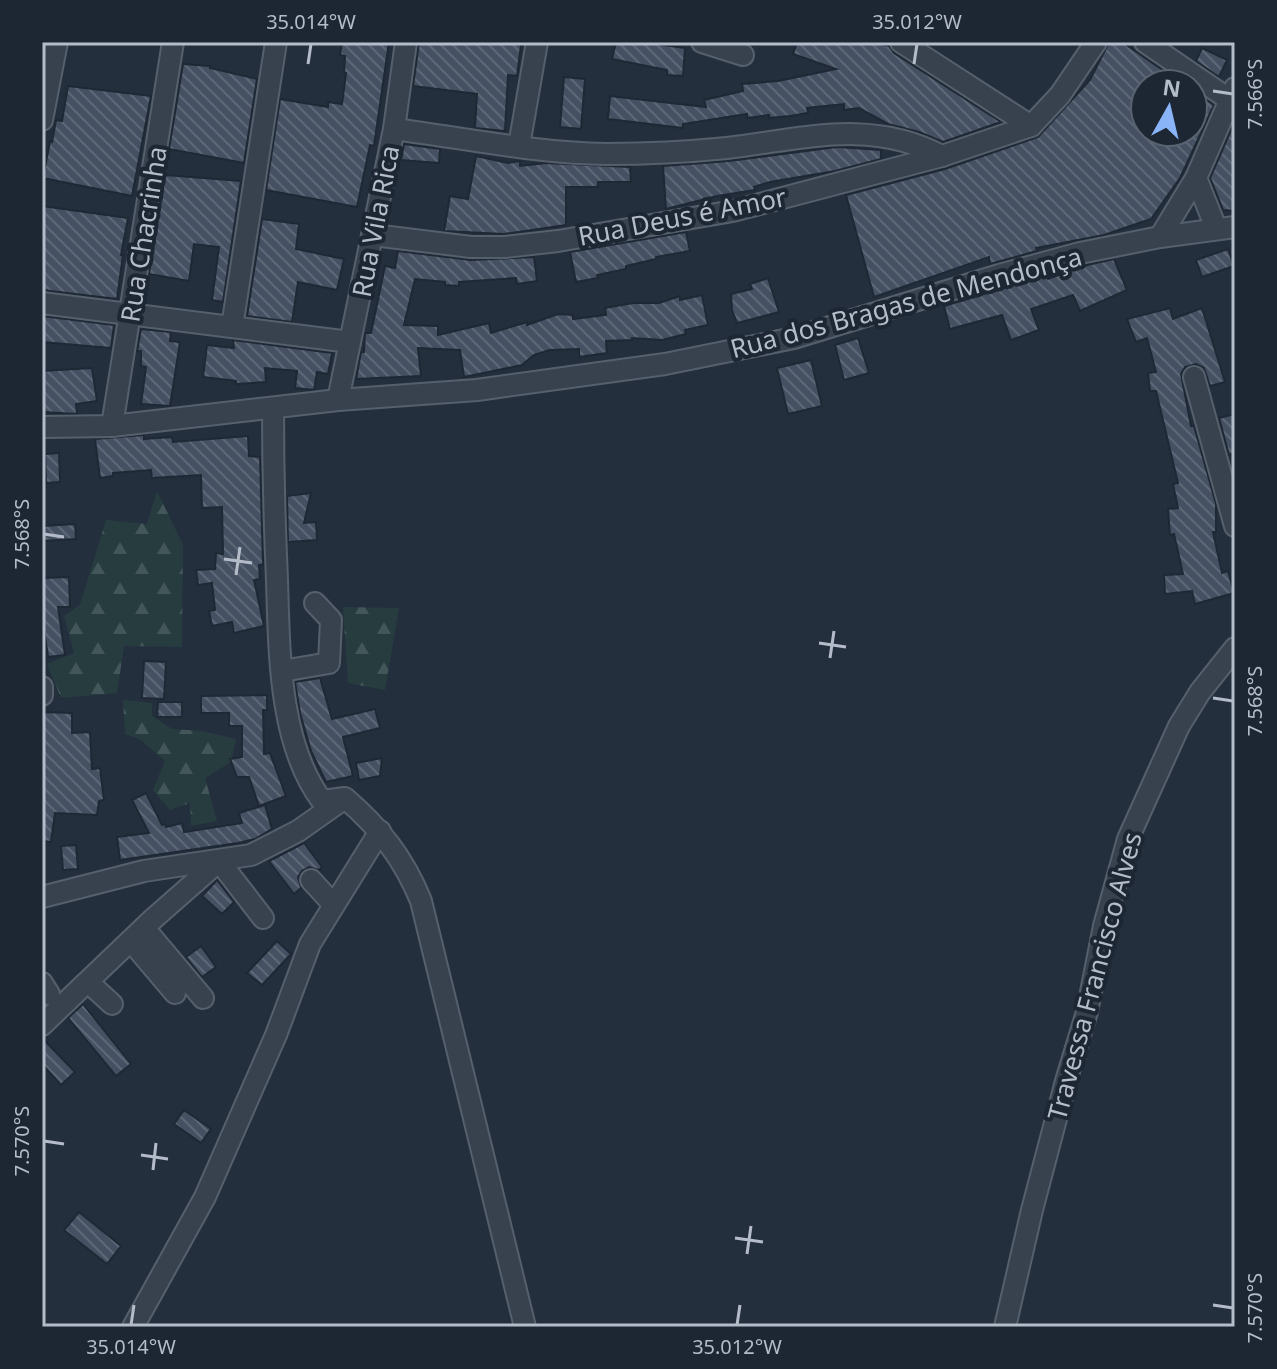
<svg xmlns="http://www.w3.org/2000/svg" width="1277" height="1369" font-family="'Noto Sans',sans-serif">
  <defs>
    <pattern id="forest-firs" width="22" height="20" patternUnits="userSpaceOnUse" patternTransform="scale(2)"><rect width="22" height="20" fill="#263c3f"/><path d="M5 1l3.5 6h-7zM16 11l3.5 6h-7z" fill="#435659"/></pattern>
    <pattern id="building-back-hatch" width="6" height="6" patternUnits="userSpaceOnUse" patternTransform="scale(2)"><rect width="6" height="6" fill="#455162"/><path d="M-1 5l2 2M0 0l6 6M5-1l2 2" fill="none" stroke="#5d6877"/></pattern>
  </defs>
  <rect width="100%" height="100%" fill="#242f3e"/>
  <g fill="url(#forest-firs)">
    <polygon points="157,491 183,545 182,647 124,646 117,693 61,698 47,664 74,653 64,616 80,605 106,520 147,524"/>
    <polygon points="343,607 399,608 385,690 348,683"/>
    <polygon points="123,700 152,703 152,716 172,729 202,731 236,739 231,762 205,778 217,821 191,826 190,803 170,810 153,790 165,761 141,740 125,734"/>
  </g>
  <g fill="url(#building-back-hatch)" stroke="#1f2835" stroke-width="2">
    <polygon points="342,42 389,42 374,146 370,145 357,207 266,190 280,99 328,107 328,102 342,104 346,73 344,73 345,56 340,55"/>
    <polygon points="419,42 504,42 521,45 517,76 508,75 505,131 475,128 477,94 413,86"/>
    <polygon points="616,42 641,42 685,48 683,76 667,75 667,70 612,59"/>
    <polygon points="797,42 874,42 889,46 894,53 1001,122 943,142 919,132 888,124 859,108 844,110 844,104 807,108 808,113 790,116 769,118 769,115 747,118 747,114 683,124 683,128 608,119 610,96 706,107 704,100 743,91 742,84 778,81 836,69 793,54"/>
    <polygon points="1109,42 1122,42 1183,84 1145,84 1145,132 1193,132 1193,90 1214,105 1180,178 1151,219 1104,235 1036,248 1037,251 990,264 989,257 874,297 846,195 945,169 1038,137 1090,80"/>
    <polygon points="1202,48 1227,60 1219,77 1196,61"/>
    <polygon points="183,64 210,66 210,68 257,79 244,163 169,149"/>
    <polygon points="564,77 585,79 581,129 560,127"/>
    <polygon points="68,86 151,96 132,196 43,178 50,141 52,142 56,120 62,121"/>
    <polygon points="1235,121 1235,211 1223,210 1210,178"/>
    <polygon points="404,144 440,149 439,163 401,160"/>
    <polygon points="837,147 881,150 881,159 835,171 770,182 754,187 755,190 717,196 666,209 663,166 729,161"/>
    <polygon points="476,156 508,163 520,161 520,166 547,163 630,167 631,182 598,182 598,187 566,187 566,225 504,234 444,231 450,196 468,199"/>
    <polygon points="165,175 241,181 223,302 212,300 219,247 194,244 189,281 149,274"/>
    <polygon points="42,206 128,218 121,255 123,255 117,299 42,290"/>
    <polygon points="262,219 299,224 296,249 344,259 337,290 298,282 292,322 247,316"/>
    <polygon points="686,232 690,251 656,257 656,259 626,266 626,269 597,275 598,278 576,282 570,252"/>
    <polygon points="1228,249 1234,266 1202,277 1196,260"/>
    <polygon points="398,251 471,260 534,257 537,281 517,284 516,278 459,282 459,286 445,285 445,282 415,279 404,325 438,326 438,335 489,323 491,333 527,322 527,325 558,314 573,315 573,319 606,315 605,308 633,303 659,303 680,296 680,300 702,295 708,325 685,330 686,334 662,340 632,338 632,340 606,341 607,353 579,357 579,349 550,350 534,355 522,365 464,377 460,350 418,348 421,376 356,379 361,352 364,352 365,333 371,333 385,266 395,268"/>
    <polygon points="1114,259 1127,290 1080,311 1073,295 1031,309 1039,330 1011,340 1002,315 950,329 944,306 1047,275 1048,279 1083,266"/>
    <polygon points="768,278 779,312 737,323 732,310 731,294 752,289 750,284"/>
    <polygon points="1170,308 1173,319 1202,308 1225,382 1210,386 1204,368 1196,364 1185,367 1181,374 1191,426 1194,426 1216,504 1216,532 1213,532 1222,573 1228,571 1234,593 1195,604 1192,591 1165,594 1164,575 1183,574 1174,534 1170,535 1168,509 1178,508 1173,484 1178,483 1156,391 1150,391 1148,373 1156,372 1147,338 1136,342 1127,319"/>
    <polygon points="42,316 114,325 111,348 42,342"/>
    <polygon points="141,329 171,332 170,341 180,342 170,406 141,404 146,367 141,366 141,351 137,351"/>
    <polygon points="858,338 869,373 844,380 835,345"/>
    <polygon points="233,340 332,353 328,374 317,372 314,390 295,388 297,371 265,368 266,382 236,384 236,381 203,377 207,345 234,348"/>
    <polygon points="811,360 822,406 788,414 777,368"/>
    <polygon points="92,368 97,401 76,404 77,414 42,412 42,371"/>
    <polygon points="1235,414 1235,453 1229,455 1219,418"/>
    <polygon points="144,435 144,439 172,437 173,442 248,436 249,456 260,457 263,565 259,565 260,579 254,580 264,626 234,633 232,622 212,626 209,611 215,610 212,583 198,585 196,570 215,569 216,553 223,554 222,507 202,508 201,475 152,478 151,470 113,473 113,476 100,478 95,439"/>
    <polygon points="59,453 60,482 46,483 45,454"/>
    <polygon points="311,493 304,523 316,522 317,540 288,542 287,496"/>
    <polygon points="75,524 76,539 42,541 42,526"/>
    <polygon points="69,577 70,607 58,607 65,655 48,657 42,616 42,578"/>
    <polygon points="144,661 166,662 164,699 142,698"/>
    <polygon points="320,678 332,719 375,709 380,728 343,737 353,776 326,782 311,751 300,713 295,682"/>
    <polygon points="267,695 267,710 263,710 264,754 270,753 286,796 259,806 249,777 237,777 230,759 242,757 242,726 229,726 229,713 201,713 201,696"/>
    <polygon points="158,702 182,702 182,717 157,717"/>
    <polygon points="42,712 72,713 72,733 90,732 92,769 100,768 104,800 99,801 97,815 55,813 51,842 42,841"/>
    <polygon points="382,758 380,776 359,780 356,763"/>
    <polygon points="146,793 162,825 165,824 166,827 182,823 184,832 242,823 239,813 265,805 272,829 255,839 238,843 120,860 117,837 149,833 132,800"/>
    <polygon points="304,843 322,867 319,870 309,867 302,871 298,877 301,888 294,894 269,861"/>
    <polygon points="76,845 78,869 63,870 61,846"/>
    <polygon points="217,880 234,902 222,914 202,896"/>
    <polygon points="277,941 291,954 262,985 247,973"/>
    <polygon points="201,946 216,967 202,977 186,957"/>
    <polygon points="83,1004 131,1064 116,1076 68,1018"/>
    <polygon points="42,1038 75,1072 61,1085 42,1064"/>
    <polygon points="184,1110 211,1129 201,1143 174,1124"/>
    <polygon points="79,1212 121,1246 107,1264 64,1230"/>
  </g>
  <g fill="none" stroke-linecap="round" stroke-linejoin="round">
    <defs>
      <g id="street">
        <polyline points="702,42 743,55"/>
        <polyline points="901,42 1031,126"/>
        <polyline points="1145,42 1230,100"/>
        <polyline points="42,120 57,42"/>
        <path d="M394,129C463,138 535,153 606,154C646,154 687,152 727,148C804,139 870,118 942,156"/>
        <polyline points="519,146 537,42"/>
        <polyline points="1196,178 1216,228"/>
        <polyline points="373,235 471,247 505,247 558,241 733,211 942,156 1031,126 1060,95 1096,42"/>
        <polyline points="1160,237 1196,178 1235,88"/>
        <polyline points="42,303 350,342"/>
        <polyline points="232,327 276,42"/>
        <polyline points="1194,377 1235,526"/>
        <polyline points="338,400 394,129 406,42"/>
        <path d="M273,408C273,457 274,506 276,556C280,632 274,737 322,801L345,798C380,828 404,859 421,901L525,1327"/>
        <polyline points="112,426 173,42"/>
        <polyline points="42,427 112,426 338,400 477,390 665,364 794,338 999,275 1080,253 1160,237 1235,227"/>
        <polyline points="282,671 329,663 331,620 315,603"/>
        <polyline points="42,687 42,695"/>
        <polyline points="219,861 263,918"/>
        <polyline points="311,880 333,904"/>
        <polyline points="42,897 144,871 251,855 298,831 342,800"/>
        <polyline points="144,928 203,998"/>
        <polyline points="131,941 175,993"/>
        <polyline points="88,982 112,1004"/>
        <polyline points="42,983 49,994"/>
        <polyline points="42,1025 153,919 219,861"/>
        <polyline points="133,1327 205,1197 276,1035 310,944 380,831"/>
        <polyline points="1005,1327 1032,1210 1066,1081 1087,1012 1104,926 1128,839 1179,726 1200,692 1235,648"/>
      </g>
    </defs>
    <use href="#street" stroke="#565f6c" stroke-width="24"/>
    <use href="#street" stroke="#38414e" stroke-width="20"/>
  </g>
  <path fill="none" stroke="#b4bcc9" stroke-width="3" d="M308,64L311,44M914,64L917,44M1213,91L1233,94M44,534L64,537M224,559L252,563M236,575L240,547M819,643L846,647M830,658L834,631M1213,698L1233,701M44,1141L64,1144M141,1155L168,1159M153,1170L156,1143M735,1238L763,1242M747,1254L751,1226M1213,1305L1233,1308M131,1325L134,1305M737,1325L740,1305"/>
  <g text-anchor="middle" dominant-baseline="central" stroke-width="8" stroke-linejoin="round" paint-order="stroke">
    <g font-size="26" fill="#b4bcc9" stroke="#1d2633">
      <text transform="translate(682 216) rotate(-11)">Rua Deus é Amor</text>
      <text transform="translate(375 221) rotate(-79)">Rua Vila Rica</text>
      <text transform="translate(143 234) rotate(-81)">Rua Chacrinha</text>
      <text transform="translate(906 302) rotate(-15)">Rua dos Bragas de Mendonça</text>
      <text transform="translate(1094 976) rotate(-75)">Travessa Francisco Alves</text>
    </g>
  </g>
  <rect width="1277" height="1369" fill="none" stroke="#1d2633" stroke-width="88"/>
  <g transform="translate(1169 108) rotate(8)"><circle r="38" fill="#1d2633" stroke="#59626f" stroke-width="2"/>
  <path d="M0-6L14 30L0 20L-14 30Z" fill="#8ab4f8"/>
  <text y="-12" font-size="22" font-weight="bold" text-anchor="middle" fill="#b4bcc9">N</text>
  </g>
  <rect x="44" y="44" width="1189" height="1281" fill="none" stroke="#b4bcc9" stroke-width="3"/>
  <g font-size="20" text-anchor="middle" fill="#b4bcc9">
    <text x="311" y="29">35.014°W</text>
    <text x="917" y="29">35.012°W</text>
    <text transform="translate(1255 94) rotate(-90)" y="7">7.566°S</text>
    <text transform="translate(22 534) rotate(-90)" y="7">7.568°S</text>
    <text transform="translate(1255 701) rotate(-90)" y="7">7.568°S</text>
    <text transform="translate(22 1141) rotate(-90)" y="7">7.570°S</text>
    <text transform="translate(1255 1308) rotate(-90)" y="7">7.570°S</text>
    <text x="131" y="1354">35.014°W</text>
    <text x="737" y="1354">35.012°W</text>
  </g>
</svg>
